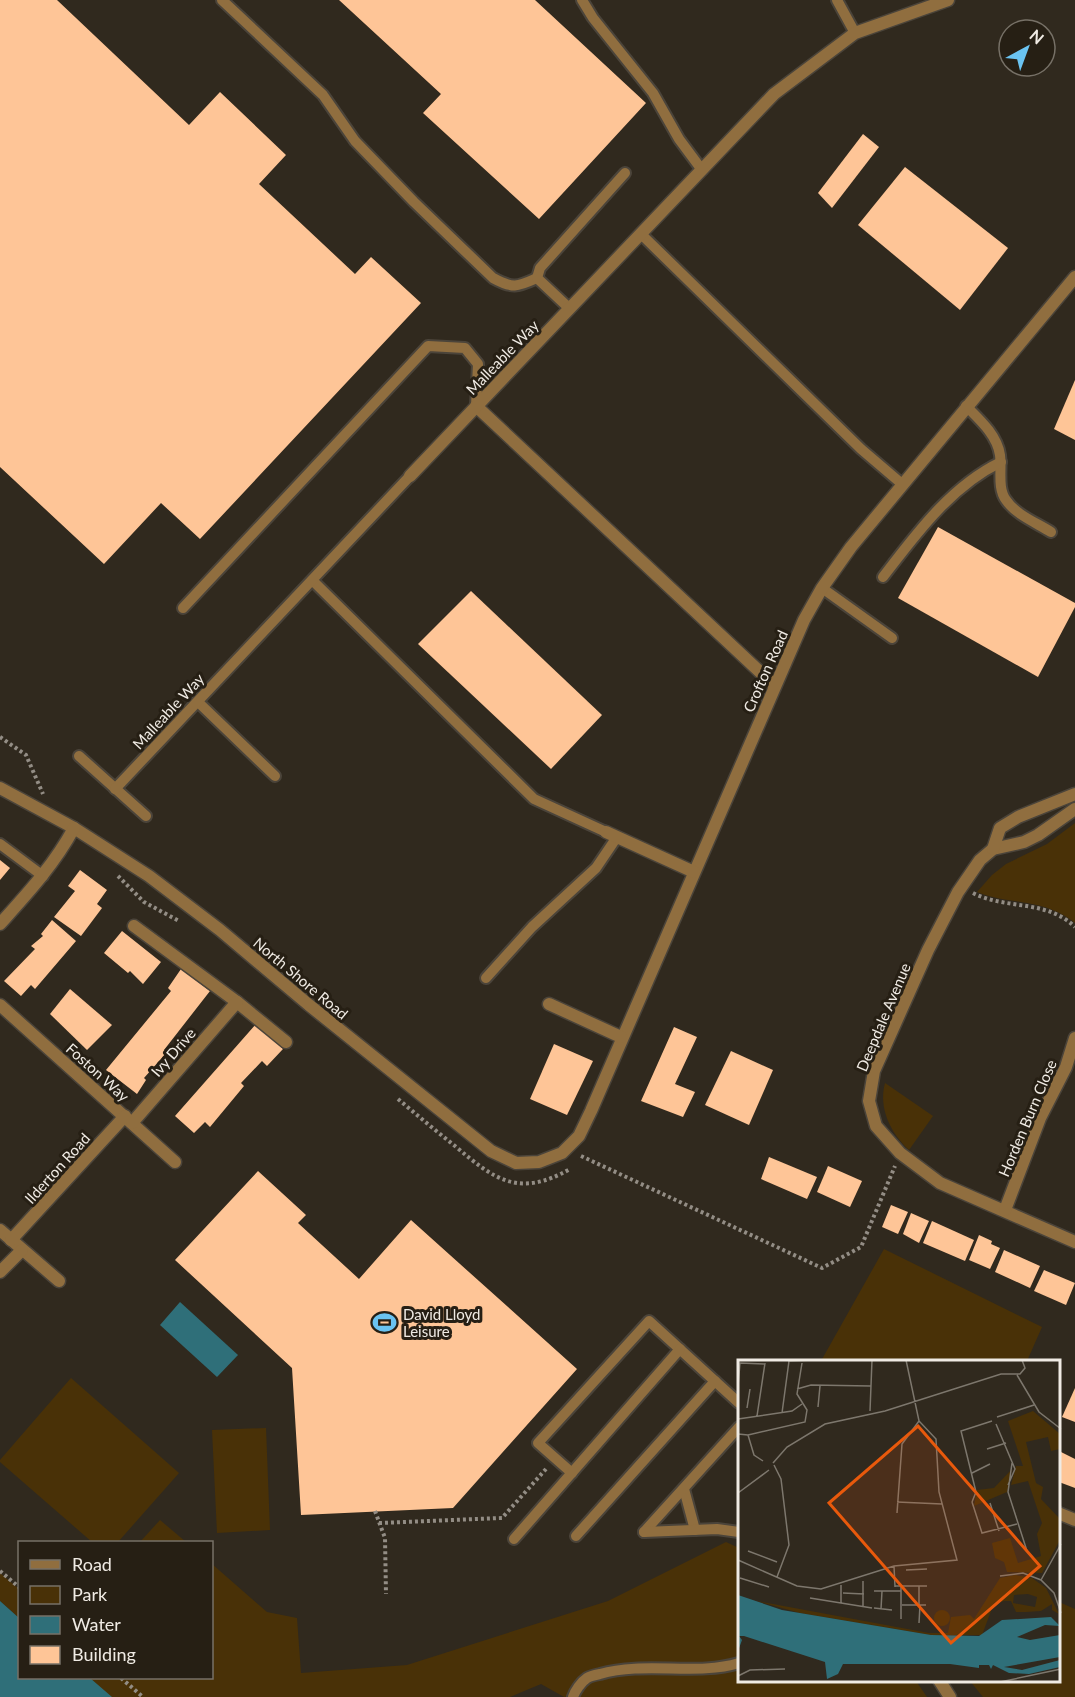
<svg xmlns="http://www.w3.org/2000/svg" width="1075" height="1697" font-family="Lato,sans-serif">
  <rect width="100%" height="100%" fill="#30291e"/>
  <g fill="#493107">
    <path d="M1075,823V923C1042,897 1012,906 977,892L992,875L1006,864L1047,844Z"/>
    <path d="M885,1083L933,1116L909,1150C891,1134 878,1108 885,1083Z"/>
    <polygon points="884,1249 1042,1327 1027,1361 821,1361"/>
    <polygon points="71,1378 179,1473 118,1542 92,1542 0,1462 0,1460"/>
    <polygon points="266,1428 270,1530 217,1533 212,1430"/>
    <polygon points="160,1520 186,1542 140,1542"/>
    <polygon points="726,1542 739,1548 739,1680 916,1681 927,1697 564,1697 541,1684 510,1697 109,1697 87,1678 212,1678 212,1564 267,1612 297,1618 301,1673 407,1665 608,1601"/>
    <polygon points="0,1573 19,1589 19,1618 0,1601"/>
    <polygon points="1059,1602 1075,1609 1075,1697 983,1697 970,1681 1058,1680"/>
  </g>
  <g fill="#2f6f79">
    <polygon points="180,1302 238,1355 217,1377 160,1325"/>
    <polygon points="0,1601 19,1618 20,1678 90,1678 112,1697 0,1697"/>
  </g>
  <g fill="#fec597">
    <polygon points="0,0 57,0 189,125 220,92 286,155 259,184 355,274 371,257 421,303 200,539 161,503 104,564 0,467"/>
    <polygon points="339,0 535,0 646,103 539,219 423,113 441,94"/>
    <polygon points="863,134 879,147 832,208 818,193"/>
    <polygon points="905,167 1008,248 960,310 858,225"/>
    <polygon points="1075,380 1075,440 1054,429"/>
    <polygon points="938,527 1075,603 1075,607 1038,677 898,598"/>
    <polygon points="471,591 602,715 551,769 418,644"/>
    <polygon points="0,860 10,868 0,880"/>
    <polygon points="80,870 107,890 97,904 102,908 81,936 54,917 75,891 68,886"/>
    <polygon points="52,920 76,941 35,989 31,985 21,996 4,981 35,949 31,946 43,936 41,934"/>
    <polygon points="122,931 161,962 143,984 130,971 128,973 104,953"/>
    <polygon points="181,969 210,991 164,1050 167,1052 144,1078 146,1080 137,1094 106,1070 171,991 168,988"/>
    <polygon points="70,989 112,1025 87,1050 50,1014"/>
    <polygon points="256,1024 283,1049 267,1066 262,1061 241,1083 244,1086 210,1127 205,1122 194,1133 175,1116"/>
    <polygon points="674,1027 697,1037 675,1084 695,1092 683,1117 641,1101"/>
    <polygon points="554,1044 593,1061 567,1115 530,1099"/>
    <polygon points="731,1051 773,1070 749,1125 705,1105"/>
    <polygon points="769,1157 817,1177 807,1199 761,1179"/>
    <polygon points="828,1166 862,1181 850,1207 817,1192"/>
    <polygon points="258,1171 306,1215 298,1223 359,1279 411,1220 577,1369 453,1508 301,1515 292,1368 175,1260"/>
    <polygon points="891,1205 908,1212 898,1234 882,1227"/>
    <polygon points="911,1213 929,1221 919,1243 903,1234"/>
    <polygon points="932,1221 974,1240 965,1261 923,1243"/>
    <polygon points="979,1235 992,1241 991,1244 1000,1248 990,1269 969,1260"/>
    <polygon points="1004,1250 1040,1266 1030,1288 995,1272"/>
    <polygon points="1044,1270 1075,1283 1066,1305 1034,1291"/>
    <polygon points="1075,1388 1075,1422 1062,1417"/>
    <polygon points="1059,1451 1075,1459 1075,1488 1059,1482"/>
  </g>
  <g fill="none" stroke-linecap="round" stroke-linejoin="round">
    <defs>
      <g id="service">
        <path d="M222,0L323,95L355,141L414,202L493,278C513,289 517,287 537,278"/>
        <polyline points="582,0 593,18 653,93 679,139 702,170"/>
        <polyline points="837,0 855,33"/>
        <polyline points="641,234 861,449 902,484"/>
        <polyline points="569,308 537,278 540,268 625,173"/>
        <path d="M966,406C980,420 997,435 1000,455C1002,469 997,488 1006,500C1016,515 1037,523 1051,532"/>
        <path d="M883,577C916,534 951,486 1001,462"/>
        <polyline points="313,581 534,799 606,832"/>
        <polyline points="822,588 892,638"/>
        <polyline points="183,608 428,346 465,348 478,364 476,406"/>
        <polyline points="198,702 275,776"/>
        <polyline points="79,756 146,816"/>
        <polyline points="115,789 410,476"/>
        <polyline points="0,844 43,876"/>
        <polyline points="486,978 532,927 596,868 617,837"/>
        <polyline points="572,1473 538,1443 649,1321 739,1403"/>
        <polyline points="684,1489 695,1530"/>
        <polyline points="644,1532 739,1427"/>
        <polyline points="644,1532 717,1529 739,1532"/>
        <polyline points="576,1536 715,1381"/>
        <polyline points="514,1539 680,1349"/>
        <path d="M573,1697C575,1691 581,1682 587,1678C590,1676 595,1675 600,1674C645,1661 697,1676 739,1663"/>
      </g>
      <g id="minor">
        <polyline points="476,406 775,686"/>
        <polyline points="410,476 774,94 855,33 948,0"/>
        <polyline points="0,788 74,828 149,876 220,930 309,1005 491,1151 516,1163 539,1162 562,1153 579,1136 591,1111 804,620 822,588 851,547 1075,277"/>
        <polyline points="1075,809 1038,835 1024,842 993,849 980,860 958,892 928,950 874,1071 869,1101 876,1126 900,1153 940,1183 1075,1242"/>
        <polyline points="606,832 694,872"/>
        <polyline points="993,849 1000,828 1018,817 1075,794"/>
        <path d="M0,924C27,894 54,865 74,828"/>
        <polyline points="134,926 237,1002 286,1042"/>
        <polyline points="549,1004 621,1037"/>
        <polyline points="0,1005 175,1162"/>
        <polyline points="132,1123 237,1002"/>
        <polyline points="1005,1210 1040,1118 1066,1067 1075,1038"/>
        <polyline points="0,1230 59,1281"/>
        <polyline points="11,1240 125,1116"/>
        <polyline points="0,1272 22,1250"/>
        <polyline points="1058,1513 1075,1520"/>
        <polyline points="939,1680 950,1697"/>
      </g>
    </defs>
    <use href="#service" stroke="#4b443a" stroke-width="14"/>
    <use href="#minor" stroke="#4b443a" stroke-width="15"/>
    <g stroke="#938d85" stroke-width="4" stroke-dasharray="3 3" stroke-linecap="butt">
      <polyline points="0,737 26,755 43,794"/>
      <polyline points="118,876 144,902 179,921"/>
      <path d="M973,893C1006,910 1046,899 1075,927"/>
      <path d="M398,1099C417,1115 436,1131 455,1146C495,1180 519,1198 570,1169"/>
      <polyline points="581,1156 822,1268 861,1247 895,1166"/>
      <polyline points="375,1511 385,1538 386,1594"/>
      <polyline points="379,1523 502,1518 546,1469"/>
      <polyline points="0,1571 20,1588"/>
      <polyline points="121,1678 143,1697"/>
    </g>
    <use href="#service" stroke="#906e3f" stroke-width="10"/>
    <use href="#minor" stroke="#906e3f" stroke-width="12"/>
  </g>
  <defs>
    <symbol id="stadium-bare" viewBox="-9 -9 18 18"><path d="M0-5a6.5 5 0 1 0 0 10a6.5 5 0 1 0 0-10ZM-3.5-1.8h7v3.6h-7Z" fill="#6ac3f1" stroke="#261f14" stroke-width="2.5" paint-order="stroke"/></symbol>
  </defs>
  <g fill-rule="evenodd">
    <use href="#stadium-bare" x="368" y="1306" width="33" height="33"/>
  </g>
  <g text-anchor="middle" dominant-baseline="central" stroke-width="6" stroke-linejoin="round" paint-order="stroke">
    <g font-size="15" fill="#f0ebe4" stroke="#261f14">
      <text transform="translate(502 357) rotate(-46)">Malleable Way</text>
      <text transform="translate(765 671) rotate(-66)">Crofton Road</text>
      <text transform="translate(168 711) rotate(-47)">Malleable Way</text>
      <text transform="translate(301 978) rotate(40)">North Shore Road</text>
      <text transform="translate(883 1017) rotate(-67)">Deepdale Avenue</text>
      <text transform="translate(173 1052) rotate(-49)">Ivy Drive</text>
      <text transform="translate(98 1072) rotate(42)">Foston Way</text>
      <text transform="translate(1027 1118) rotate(-67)">Horden Burn Close</text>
      <text transform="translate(57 1168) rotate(-48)">Ilderton Road</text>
    </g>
    <g font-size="15" fill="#f0ebe4" stroke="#261f14" text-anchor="start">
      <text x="403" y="1314">David Lloyd<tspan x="403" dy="17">Leisure</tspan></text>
    </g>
  </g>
  <g transform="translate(738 1360)">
    <rect width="322" height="322" fill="#30291e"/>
    <path d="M295,51L322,74V89L313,91L310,77L288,82L298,123L305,127L303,139L321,158L322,180L304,213L269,212L266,202L257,198L254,183L272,178L280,203L303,196L299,174L304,163L290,121L273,125L278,106H285L270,61ZM274,109L269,132L236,146L239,130L256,128ZM277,215L294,218L308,228L321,254L314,250V244L303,251L288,252H278L273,241H267L256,243L244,275H193L62,253L19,241L191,273H210L213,257L232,255L236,259L262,218ZM290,234L299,237L297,247L275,243L276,235ZM196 258a8 8 0 1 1 16 0a8 8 0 1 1-16 0Z" fill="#493107" fill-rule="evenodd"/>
    <path d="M0,235L44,250L193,275L241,276L264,260L313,257L322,266L307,265L279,277L292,280L322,275V297L266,307L284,310L322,300V307L291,314L271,313L255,305L253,309L251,305H241V308L212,304H105L100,314L89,319L87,302L6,276H1L4,280L0,291Z" fill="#2f6f79"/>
    <path fill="none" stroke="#7d776d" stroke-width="1.5" d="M50,1L76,0M279,15L301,52L323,69M0,26L2,3L26,4M59,29L73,25L133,26M80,47L82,26M9,48L12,29M132,51L134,0M44,53L51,1M19,56L27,3M259,57L296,45M0,59L54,51L64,44M258,64L277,109L270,125M0,74L10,75L67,62L69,50L59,34L64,3M10,75L16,95L25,101M249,89L268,83M35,103L49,87L87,64L147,51L263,14H282L287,8L284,0M274,103L270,132L289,191M36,105L43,119L51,185L39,217M234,113L252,104M0,133L31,110M159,142L204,144M234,142L238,132L223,71L254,61M234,142L244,173L279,164M252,143L261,171M159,153L164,84L181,61M10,191L39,202M0,200L59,226L83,229L156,206L219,200L201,132L198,79L181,61L168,0M156,206L157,227M168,210L189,209M262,216L285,213L303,220L316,233L323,253M2,218L31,227M303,220L323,184M125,221V246M103,225V244M157,226H189M163,226V259M136,231H163M105,233L126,234M72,238L134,248M164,245H188M181,245V226M136,248L154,250M143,249L144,231M181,263L182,245M0,316L12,310L47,309M262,322L323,309"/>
    <path fill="#e8590c" fill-opacity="0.15" stroke="#e8590c" stroke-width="3" d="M180,66L302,206L213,283L91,143Z"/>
    <rect width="322" height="322" fill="none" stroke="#f0ebe4" stroke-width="3"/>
  </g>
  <rect x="18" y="1541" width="195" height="138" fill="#261f14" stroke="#777167" stroke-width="1.5"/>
  <rect x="30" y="1560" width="30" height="9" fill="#906e3f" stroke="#777167" stroke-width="1.5"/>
  <text x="72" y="1571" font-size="18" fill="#f0ebe4">Road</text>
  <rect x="30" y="1586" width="30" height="18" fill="#493107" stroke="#777167" stroke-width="1.5"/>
  <text x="72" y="1601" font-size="18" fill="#f0ebe4">Park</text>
  <rect x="30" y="1616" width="30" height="18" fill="#2f6f79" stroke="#777167" stroke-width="1.5"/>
  <text x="72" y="1631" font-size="18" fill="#f0ebe4">Water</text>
  <rect x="30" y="1646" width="30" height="18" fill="#fec597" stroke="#777167" stroke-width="1.5"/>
  <text x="72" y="1661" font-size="18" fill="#f0ebe4">Building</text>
  <g transform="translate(1027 48) rotate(41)"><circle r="28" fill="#261f14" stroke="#777167" stroke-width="1.5"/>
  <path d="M0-4.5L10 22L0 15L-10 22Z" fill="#6ac3f1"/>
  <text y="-9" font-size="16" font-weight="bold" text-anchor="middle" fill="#f0ebe4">N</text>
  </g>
</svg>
